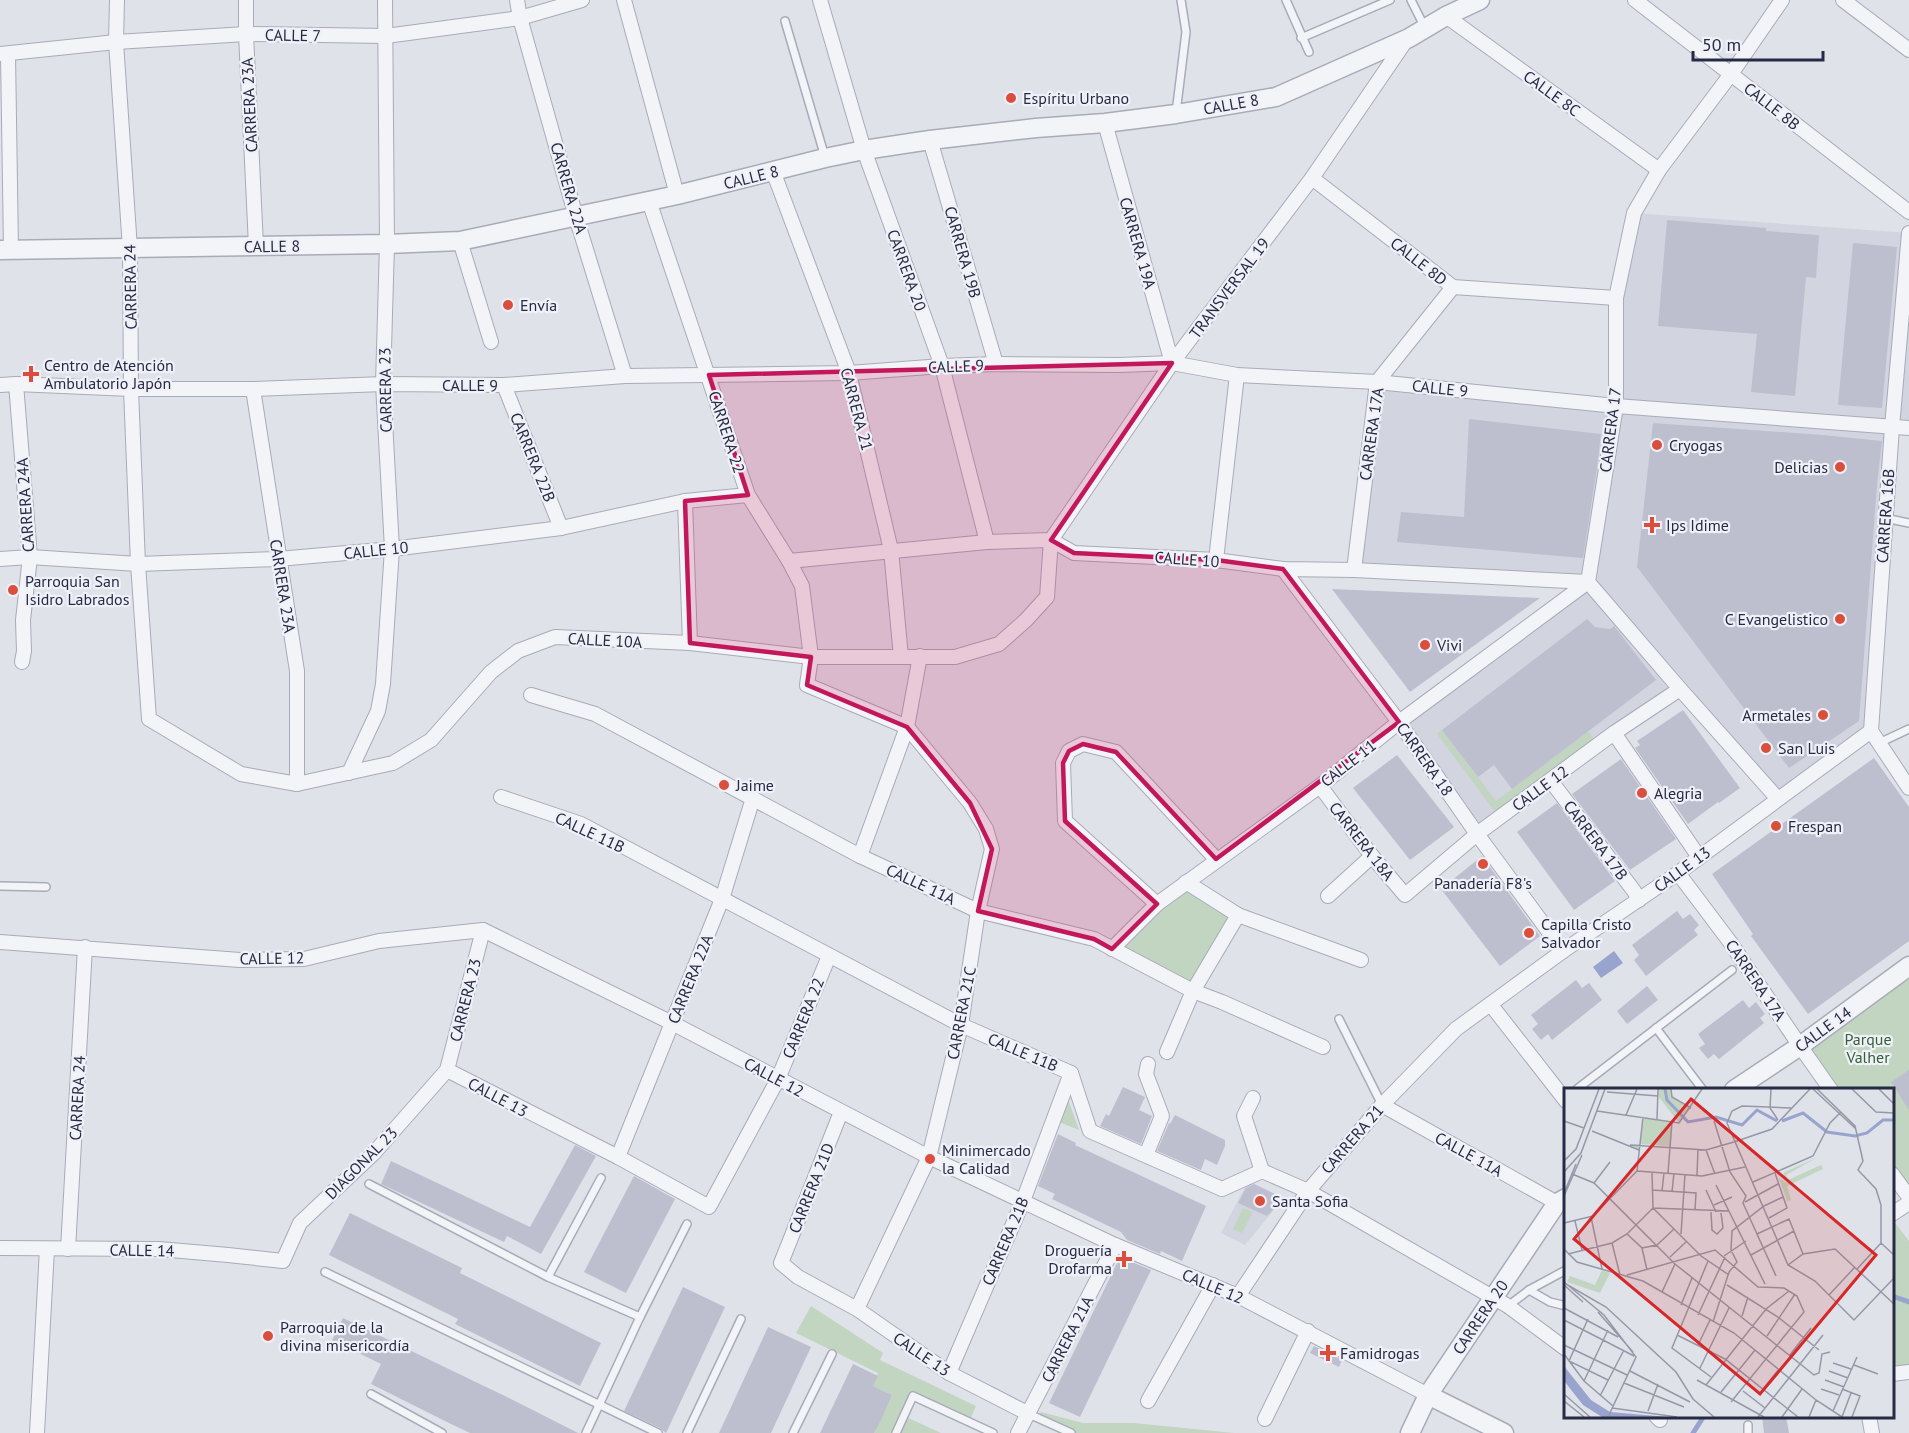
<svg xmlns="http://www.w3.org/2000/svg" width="1909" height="1433" font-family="'PT Sans',sans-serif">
  <rect width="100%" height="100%" fill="#e0e2ea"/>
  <g fill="#d2d4e0">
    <polygon points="1634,213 1909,233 1909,428 1892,427 1871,731 1778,799 1680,689 1477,834 1399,722 1587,582 1354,570 1377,382 1616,406 1616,298"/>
    <polygon points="1248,1181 1284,1198 1245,1245 1221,1233"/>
  </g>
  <g fill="#c1d5c1">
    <polygon points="1442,730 1496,801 1588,731 1594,739 1496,813 1437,734"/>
    <polygon points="1186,882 1238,915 1193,991 1112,949"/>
    <polygon points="1909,966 1909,1197 1893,1174 1892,1090 1831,1089 1800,1046"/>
    <polygon points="1068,1099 1079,1130 1059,1122"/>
    <polygon points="1243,1208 1253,1212 1242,1233 1233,1229"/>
    <polygon points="1892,1219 1909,1241 1909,1372 1892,1374"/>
    <polygon points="811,1306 883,1353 880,1360 976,1406 969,1422 914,1396 904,1416 941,1433 874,1433 892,1395 873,1386 878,1373 796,1333"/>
    <polygon points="1041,1412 1083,1423 1134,1423 1234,1433 1071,1433 1037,1418"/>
  </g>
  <polygon fill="#98a4cd" points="1614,951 1623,963 1601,978 1593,967"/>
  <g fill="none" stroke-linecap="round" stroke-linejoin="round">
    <g stroke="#98a4cd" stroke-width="5">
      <polyline points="1892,1296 1909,1302"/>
      <polyline points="1693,1433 1704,1416"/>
    </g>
  </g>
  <g fill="#bdbfce">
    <polygon points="1667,220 1766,228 1766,231 1819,235 1816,278 1806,277 1795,396 1751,392 1757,334 1658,326"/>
    <polygon points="1853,243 1897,247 1882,408 1838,405"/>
    <polygon points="1469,419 1601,434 1598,461 1583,558 1397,542 1401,512 1464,517"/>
    <polygon points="1653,423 1823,435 1882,441 1877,485 1859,721 1789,768 1637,567"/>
    <polygon points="1332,589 1540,598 1410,692"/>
    <polygon points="1587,619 1595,627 1610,629 1614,626 1656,680 1512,789 1494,765 1478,777 1442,730"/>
    <polygon points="1683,710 1740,788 1719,803 1718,802 1688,824 1635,748 1640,745 1637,741"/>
    <polygon points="1397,755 1454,827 1410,860 1353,788"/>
    <polygon points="1874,758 1909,807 1909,941 1808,1014 1751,936 1753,934 1712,874"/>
    <polygon points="1621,759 1676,839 1630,870 1572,794"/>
    <polygon points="1557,803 1615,881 1574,910 1517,832"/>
    <polygon points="1482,856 1540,936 1500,966 1441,889"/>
    <polygon points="1677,911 1683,919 1690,914 1699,925 1694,930 1698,935 1646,976 1634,960 1639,955 1632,945"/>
    <polygon points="1576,980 1582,988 1589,983 1602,1000 1552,1040 1548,1034 1541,1040 1532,1029 1538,1024 1531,1015"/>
    <polygon points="1647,986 1658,1000 1627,1024 1617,1011"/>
    <polygon points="1743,1000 1749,1008 1756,1002 1765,1014 1760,1018 1764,1023 1719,1059 1714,1054 1708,1059 1699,1048 1705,1044 1698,1034"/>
    <polygon points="1909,1070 1909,1110 1891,1082"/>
    <polygon points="1123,1087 1145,1097 1139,1110 1152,1116 1141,1144 1100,1126 1106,1114 1109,1116"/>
    <polygon points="1175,1115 1225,1140 1225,1146 1217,1165 1205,1159 1201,1170 1157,1151 1169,1123 1170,1124"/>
    <polygon points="1058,1134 1076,1143 1075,1145 1206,1206 1182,1261 1161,1251 1160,1254 1127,1240 1121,1232 1052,1199 1055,1194 1038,1186"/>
    <polygon points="575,1145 596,1156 541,1254 507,1236 504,1242 381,1184 391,1161 530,1227"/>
    <polygon points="634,1176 675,1199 626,1293 584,1272"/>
    <polygon points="1254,1184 1283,1198 1267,1216 1238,1203 1246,1188"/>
    <polygon points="350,1213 462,1268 460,1273 601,1343 580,1386 455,1324 458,1319 329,1255"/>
    <polygon points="1120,1257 1151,1270 1080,1417 1049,1403"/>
    <polygon points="683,1287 725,1307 666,1433 660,1428 624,1411"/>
    <polygon points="343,1318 515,1401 578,1433 470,1433 451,1424 371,1384 381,1364 332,1340"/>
    <polygon points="768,1327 811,1347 771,1433 719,1433"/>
    <polygon points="1314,1346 1342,1360 1339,1367 1310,1353"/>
    <polygon points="853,1364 878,1376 873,1386 892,1395 880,1422 874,1433 820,1433"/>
    <polygon points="1762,1416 1786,1416 1789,1433 1764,1433"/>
  </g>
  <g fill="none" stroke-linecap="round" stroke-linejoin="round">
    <defs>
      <g id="service">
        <polyline points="1286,0 1309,52"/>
        <polyline points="1411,0 1425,28"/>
        <polyline points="785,21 825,157"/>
        <polyline points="1301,38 1390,0"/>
        <polyline points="1176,113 1186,32 1181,0"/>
        <polyline points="1885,518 1909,523"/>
        <polyline points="1879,743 1909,729"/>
        <polyline points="0,886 46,887"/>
        <polyline points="1339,1019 1382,1105"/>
        <polyline points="1656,1028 1703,1090"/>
        <polyline points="1577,1089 1732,970"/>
        <polyline points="369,1184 548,1277 640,1317"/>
        <polyline points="325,1272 658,1433"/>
        <polyline points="548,1277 601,1178"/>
        <polyline points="1529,1290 1566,1270"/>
        <polyline points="1508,1306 1529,1290 1550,1302 1566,1306"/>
        <polyline points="371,1394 442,1433"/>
        <polyline points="1029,1414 1071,1433"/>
        <polyline points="1748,1425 1748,1433"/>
        <polyline points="586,1433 640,1317 687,1224"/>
        <polyline points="687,1433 741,1319"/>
        <polyline points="793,1433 832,1354"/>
        <polyline points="896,1433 913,1396 993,1433"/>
      </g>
      <g id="minor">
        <polyline points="117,0 116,42 130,249 131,389 138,564 149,719 241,774 297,784 393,763 431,740 491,672 518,651 555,637 690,643 811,657 955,657 999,644 1026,620 1047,597 1051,540 1172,363 1312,178 1407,39"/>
        <polyline points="246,0 246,34 256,246"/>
        <polyline points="517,0 520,18 576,217 625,376"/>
        <polyline points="624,0 677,195"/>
        <polyline points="820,0 864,150 942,366 987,542"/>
        <polyline points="1635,0 1909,212"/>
        <polyline points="1843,0 1909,50"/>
        <polyline points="1446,16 1659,170"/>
        <polyline points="0,54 116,42 246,34 386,36 520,18 582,0"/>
        <polyline points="8,54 11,250"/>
        <polyline points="1105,123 1172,363"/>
        <polyline points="930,140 996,364"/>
        <polyline points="773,171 849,373 891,550 901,657"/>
        <polyline points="1312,178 1453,287 1616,298"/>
        <polyline points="649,201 748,495 789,561 802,586 811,657 807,685 907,727 970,803 986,829 992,849 978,911 961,1025 929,1157 857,1309"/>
        <polyline points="1909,233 1892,427 1871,731 1909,788"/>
        <polyline points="460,241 491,342"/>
        <polyline points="16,384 30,557 23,620 24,651 22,662"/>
        <polyline points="0,385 16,384 131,389 253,389 383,384 504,385 625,376 849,373 942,366 996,364 1119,365 1172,363 1237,375 1377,382 1616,406 1909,428"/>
        <polyline points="504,385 561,528"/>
        <polyline points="253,389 297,671 297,784"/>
        <polyline points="685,501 690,643"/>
        <polyline points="0,559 30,557 138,564 278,559 392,549 561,528 685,501 748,495"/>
        <polyline points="1216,560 1237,375"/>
        <polyline points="789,561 987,542 1051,540 1074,553 1216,560 1283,569 1354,570 1588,582"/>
        <polyline points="1283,569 1399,722 1477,834 1563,951"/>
        <polyline points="1354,570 1377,382 1453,287"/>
        <polyline points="531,695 595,714 860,856 978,911 1094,939 1193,991 1222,1002 1323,1047"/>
        <polyline points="1614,733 1699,857"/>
        <polyline points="349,773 378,711 383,684 392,549 383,384 387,244 385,0"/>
        <polyline points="1551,781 1634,891 1639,900"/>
        <polyline points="1320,786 1372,856 1405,895 1477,834 1614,733 1680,689"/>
        <polyline points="501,797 581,824 961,1025 1071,1073 1090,1131 1222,1189 1262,1171 1308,1191 1508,1306 1566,1349"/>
        <polyline points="1778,799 1680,689 1588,582 1616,406 1616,298 1634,213 1659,170 1731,74 1782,0"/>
        <polyline points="860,856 907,727 920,656"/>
        <polyline points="1678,873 1730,942 1800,1046 1831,1090"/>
        <polyline points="1186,882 1238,915 1361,960"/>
        <polyline points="1328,896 1372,856"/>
        <polyline points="1157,904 1065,821 1063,763 1069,751 1083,744 1116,752 1216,859"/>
        <polyline points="0,942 240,960 304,959 379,941 483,930 672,1023 929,1157 1115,1245 1238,1296 1428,1395"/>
        <polyline points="1112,949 1157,904 1320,786 1399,722 1588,582"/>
        <polyline points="1491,1005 1566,1101"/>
        <polyline points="1167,1052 1193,991 1238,915"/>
        <polyline points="447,1070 618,1157 709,1207 778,1079 829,956"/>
        <polyline points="1253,1098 1244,1116 1262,1171"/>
        <polyline points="1382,1105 1557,1203"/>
        <polyline points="841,1112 781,1263 798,1277 857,1309 949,1373 1029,1414"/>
        <polyline points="1146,1155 1162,1116 1146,1074 1148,1064"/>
        <polyline points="618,1157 722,899 753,798"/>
        <polyline points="1892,1174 1909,1197"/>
        <polyline points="1892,1214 1909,1203"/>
        <polyline points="0,1248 159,1249 228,1255 283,1261 300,1223 373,1154 447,1070 483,930"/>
        <polyline points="68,1249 85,947"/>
        <polyline points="1238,1296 1308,1191 1382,1105 1456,1029 1563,951 1678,873 1871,731"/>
        <polyline points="949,1373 1023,1201 1071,1073"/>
        <polyline points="1892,1374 1909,1372"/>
        <polyline points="1148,1401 1213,1285"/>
        <polyline points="1656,1416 1660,1420"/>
        <polyline points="1869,1416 1872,1433"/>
        <polyline points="1265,1419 1308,1331"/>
        <polyline points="37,1433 47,1249"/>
        <polyline points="1018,1433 1115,1245"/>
      </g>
      <g id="tertiary">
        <polyline points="0,250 387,244 460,241 677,195 825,158 864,150 930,140 1036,128 1105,123 1176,114 1276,97 1409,38 1446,16 1480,0"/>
        <polyline points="1734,1090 1800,1046 1909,966"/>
        <polyline points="1428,1395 1504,1433"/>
        <polyline points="1410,1433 1428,1395 1557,1203 1566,1198"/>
      </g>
    </defs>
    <use href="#service" stroke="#a8abb8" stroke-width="10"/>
    <use href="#minor" stroke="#a8abb8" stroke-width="16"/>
    <use href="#tertiary" stroke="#a8abb8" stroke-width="21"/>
    <use href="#service" stroke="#f3f4f8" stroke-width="7"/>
    <use href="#minor" stroke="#f3f4f8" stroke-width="14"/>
    <use href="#tertiary" stroke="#f3f4f8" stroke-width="18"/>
  </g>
  <path fill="#c2185b" fill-opacity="0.2" stroke="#c2185b" stroke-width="4.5" stroke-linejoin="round" d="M1172,363L1051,540L1074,553L1216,560L1283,569L1399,722L1216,859L1116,752L1083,744L1069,751L1063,763L1065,821L1157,904L1112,949L1094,939L978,911L992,849L970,803L907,727L807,685L811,657L690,643L685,501L748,495L709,375Z"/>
  <g fill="#d94e3c" stroke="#f0f1f8" stroke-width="2">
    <circle cx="1011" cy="98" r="6"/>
    <circle cx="508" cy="305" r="6"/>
    <path d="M28 365h6v6h6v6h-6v6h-6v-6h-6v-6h6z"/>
    <circle cx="1657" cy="445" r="6"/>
    <circle cx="1840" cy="467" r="6"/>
    <path d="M1649 516h6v6h6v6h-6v6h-6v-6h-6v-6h6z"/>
    <circle cx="13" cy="590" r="6"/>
    <circle cx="1840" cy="619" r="6"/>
    <circle cx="1425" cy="645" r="6"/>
    <circle cx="1823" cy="715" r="6"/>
    <circle cx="1766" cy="748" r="6"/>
    <circle cx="724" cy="785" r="6"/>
    <circle cx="1642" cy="793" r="6"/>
    <circle cx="1776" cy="826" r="6"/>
    <circle cx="1483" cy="864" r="6"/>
    <circle cx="1529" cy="933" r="6"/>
    <circle cx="930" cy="1159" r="6"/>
    <circle cx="1260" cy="1201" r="6"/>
    <path d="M1121 1250h6v6h6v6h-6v6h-6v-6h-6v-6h6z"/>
    <circle cx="268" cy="1336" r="6"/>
    <path d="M1325 1344h6v6h6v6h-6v6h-6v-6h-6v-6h6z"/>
  </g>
  <g text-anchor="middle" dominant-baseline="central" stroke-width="4.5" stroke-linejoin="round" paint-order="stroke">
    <g font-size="16" fill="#272a43" stroke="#f0f1f8">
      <text transform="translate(293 35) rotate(1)">CALLE 7</text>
      <text transform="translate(1552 93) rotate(36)">CALLE 8C</text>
      <text transform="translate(1231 104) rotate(-10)">CALLE 8</text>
      <text transform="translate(249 105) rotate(-93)">CARRERA 23A</text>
      <text transform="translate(1772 106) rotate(38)">CALLE 8B</text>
      <text transform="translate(751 177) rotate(-14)">CALLE 8</text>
      <text transform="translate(569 188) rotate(74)">CARRERA 22A</text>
      <text transform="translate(1138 243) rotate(74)">CARRERA 19A</text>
      <text transform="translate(272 246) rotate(-1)">CALLE 8</text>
      <text transform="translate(963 252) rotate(74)">CARRERA 19B</text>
      <text transform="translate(1419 261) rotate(38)">CALLE 8D</text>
      <text transform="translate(907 270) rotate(70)">CARRERA 20</text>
      <text transform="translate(130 287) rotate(-91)">CARRERA 24</text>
      <text transform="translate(1229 288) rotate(-53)">TRANSVERSAL 19</text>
      <text transform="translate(956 366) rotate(-2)">CALLE 9</text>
      <text x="470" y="385">CALLE 9</text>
      <text transform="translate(1440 388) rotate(6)">CALLE 9</text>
      <text transform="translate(385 390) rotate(-91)">CARRERA 23</text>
      <text transform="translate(857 409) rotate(75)">CARRERA 21</text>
      <text transform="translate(1610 430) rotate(-83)">CARRERA 17</text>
      <text transform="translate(727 432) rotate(72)">CARRERA 22</text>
      <text transform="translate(1371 434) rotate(-82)">CARRERA 17A</text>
      <text transform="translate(533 457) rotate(68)">CARRERA 22B</text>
      <text transform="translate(25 505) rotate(-94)">CARRERA 24A</text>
      <text transform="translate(1885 516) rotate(-86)">CARRERA 16B</text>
      <text transform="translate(376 550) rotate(-6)">CALLE 10</text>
      <text transform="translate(1187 559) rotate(4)">CALLE 10</text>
      <text transform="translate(283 586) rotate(81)">CARRERA 23A</text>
      <text transform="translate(605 640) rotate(3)">CALLE 10A</text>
      <text transform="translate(1425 759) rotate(55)">CARRERA 18</text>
      <text transform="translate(1348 763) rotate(-38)">CALLE 11</text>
      <text transform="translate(1540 788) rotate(-36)">CALLE 12</text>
      <text transform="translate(590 832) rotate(25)">CALLE 11B</text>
      <text transform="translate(1596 840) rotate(53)">CARRERA 17B</text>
      <text transform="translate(1362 841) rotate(52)">CARRERA 18A</text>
      <text transform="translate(1682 869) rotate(-36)">CALLE 13</text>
      <text transform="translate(921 884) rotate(25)">CALLE 11A</text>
      <text transform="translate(272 958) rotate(-1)">CALLE 12</text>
      <text transform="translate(690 979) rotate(-68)">CARRERA 22A</text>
      <text transform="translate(1756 980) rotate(56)">CARRERA 17A</text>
      <text transform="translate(465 1000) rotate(-76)">CARRERA 23</text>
      <text transform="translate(961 1013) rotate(-79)">CARRERA 21C</text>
      <text transform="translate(803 1018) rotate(-68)">CARRERA 22</text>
      <text transform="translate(1823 1029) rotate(-36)">CALLE 14</text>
      <text transform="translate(1023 1052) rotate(23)">CALLE 11B</text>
      <text transform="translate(774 1077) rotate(28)">CALLE 12</text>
      <text transform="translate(498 1097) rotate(28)">CALLE 13</text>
      <text transform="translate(77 1098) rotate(-87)">CARRERA 24</text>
      <text transform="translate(1352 1139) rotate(-49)">CARRERA 21</text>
      <text transform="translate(1469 1154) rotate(29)">CALLE 11A</text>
      <text transform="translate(361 1163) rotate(-45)">DIAGONAL 23</text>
      <text transform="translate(811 1188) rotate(-68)">CARRERA 21D</text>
      <text transform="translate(1005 1241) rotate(-67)">CARRERA 21B</text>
      <text transform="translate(142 1250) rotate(1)">CALLE 14</text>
      <text transform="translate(1213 1286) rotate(23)">CALLE 12</text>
      <text transform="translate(1480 1317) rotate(-56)">CARRERA 20</text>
      <text transform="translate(1067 1339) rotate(-63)">CARRERA 21A</text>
      <text transform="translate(922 1354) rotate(34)">CALLE 13</text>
    </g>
    <g font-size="16" fill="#272a43" stroke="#f0f1f8" text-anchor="start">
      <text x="1023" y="98">Espíritu Urbano</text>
      <text x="520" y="305">Envía</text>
      <text x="44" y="365">Centro de Atención<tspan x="44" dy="18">Ambulatorio Japón</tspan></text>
      <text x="1669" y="445">Cryogas</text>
      <text x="1828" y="467" text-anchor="end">Delicias</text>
      <text x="1666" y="525">Ips Idime</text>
      <text x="25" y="581">Parroquia San<tspan x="25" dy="18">Isidro Labrados</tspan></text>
      <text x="1828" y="619" text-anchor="end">C Evangelistico</text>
      <text x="1437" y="645">Vivi</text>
      <text x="1811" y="715" text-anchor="end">Armetales</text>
      <text x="1778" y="748">San Luis</text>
      <text x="736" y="785">Jaime</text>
      <text x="1654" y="793">Alegria</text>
      <text x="1788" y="826">Frespan</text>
      <text x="1483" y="883" text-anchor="middle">Panadería F8's</text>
      <text x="1541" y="924">Capilla Cristo<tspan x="1541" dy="18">Salvador</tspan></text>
      <text x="942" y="1150">Minimercado<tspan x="942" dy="18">la Calidad</tspan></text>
      <text x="1272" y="1201">Santa Sofia</text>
      <text x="1112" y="1250" text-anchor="end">Droguería<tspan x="1112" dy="18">Drofarma</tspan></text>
      <text x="280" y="1327">Parroquia de la<tspan x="280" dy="18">divina misericordía</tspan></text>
      <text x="1340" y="1353">Famidrogas</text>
    </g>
    <g font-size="16" fill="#336037" stroke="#f0f1f8">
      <text x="1868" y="1039">Parque<tspan x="1868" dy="18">Valher</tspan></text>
    </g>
  </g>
  <g transform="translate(1564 1088)">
    <rect width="330" height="330" fill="#e0e2ea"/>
    <path d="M94,1H107L108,9L127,20L115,35L94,8ZM79,29L108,34L106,58L76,56L75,62L66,57L76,56ZM254,69L222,87L224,92L257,77L259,81L223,98L227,112L223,113L215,90L223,95L219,85ZM38,182L46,185L36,205L3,194L6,188L31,197Z" fill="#c1d5c1"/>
    <path d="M0,278L27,312L46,324L105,329H38L19,317L1,294Z" fill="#98a4cd"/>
    <path fill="none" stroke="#98a4cd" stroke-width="3" d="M101,1L103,12L124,34L152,29L178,37L193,22L213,33M218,33L239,25L263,44L291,48L303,45L319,32H330"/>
    <path fill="none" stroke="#9698a7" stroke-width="1.5" d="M107,1L108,9L127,20M207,1L206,20L214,32M249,1L292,41M253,1L291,38L299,73L294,82L312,101L317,117V155L330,167M288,1L312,24L330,25M315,1L330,16M43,4L94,8M227,20L178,18L168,23L163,35L224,177L251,193L290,232L330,190M33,23L115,35L138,1M62,27L73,1M93,31L94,1M0,33L20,40M150,33L166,84L182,108L179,115L212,188M28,43L75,62M66,57L142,62L170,54L208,41L246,1M142,62L151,86M0,73L12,61L35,1M73,83L138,88L181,79M0,84L17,65L41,1M104,85L108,34M8,86L30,95L111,176L250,287L255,285L258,266L266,264M133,87L134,61M189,94L249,68L266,35L277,24M30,95L46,74M152,97L201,196M88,102L132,105L131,122M142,102L152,124M98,103L100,85M108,104L110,85M0,105L12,76M0,108L18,67M181,114L214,96M150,117L168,109M89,120L137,168L165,187M89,120L165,123M147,124L148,142L153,146L159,140L157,125M27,129L38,181M205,130L223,120L211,85M11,133L18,162M0,135L29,128L73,83L79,29M63,146L78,160L83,182M117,146L121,86M193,146L225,131L239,166M48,155L56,187M78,160L93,157L110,141M0,161L13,174L79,193L170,245L252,312L278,329M4,166L48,155L63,146L89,120L88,84M187,167L230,143M160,168L182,153M106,169L123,153M144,173L108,260L147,289M224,177L239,166L271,161L330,216M293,181L317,155M63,187L151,162L194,199L220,200L233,208L240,224L167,314M0,194L40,227L72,269L44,329M2,196L42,219L112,284L129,311L150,329M0,197L19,214M163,197L214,229L255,262M98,204L111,176M265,207L291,179M117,217L128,190M0,220L54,249M34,224L69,264M134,227L161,169M178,228L184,209M24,231L5,273L44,292M0,232L70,268M149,234L165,184L173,174L167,162L168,143L200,118L219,109M113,247L161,271L234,329M203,248L231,206M0,257L63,287M134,257L146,232M0,266L20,293L49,318M225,268L247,240M269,275L287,281M290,277L314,286M136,280L165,220M66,283L126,314M265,283L284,290M133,292L200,329M261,292L280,299M20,293L44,242M60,295L120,319M142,297L202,221L225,203M199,301L215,281M257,301L275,307M278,301L296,308L288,329M179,303L201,320M157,304L191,262M0,306L26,329M36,308L60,262M0,313L20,329M48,320L113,329M84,323L94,296M269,323L293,269M194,329L259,247M218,329L238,301M245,329L252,312M278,329L287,305"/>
    <path fill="#d62828" fill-opacity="0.15" stroke="#d62828" stroke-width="3" d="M127,11L312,167L196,306L10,151Z"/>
    <rect width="330" height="330" fill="none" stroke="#272a43" stroke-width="3"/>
  </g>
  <path d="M1693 51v9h130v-9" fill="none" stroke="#272a43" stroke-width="3"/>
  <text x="1702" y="51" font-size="18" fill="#272a43" stroke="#f0f1f8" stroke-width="4.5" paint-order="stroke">50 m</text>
</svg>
